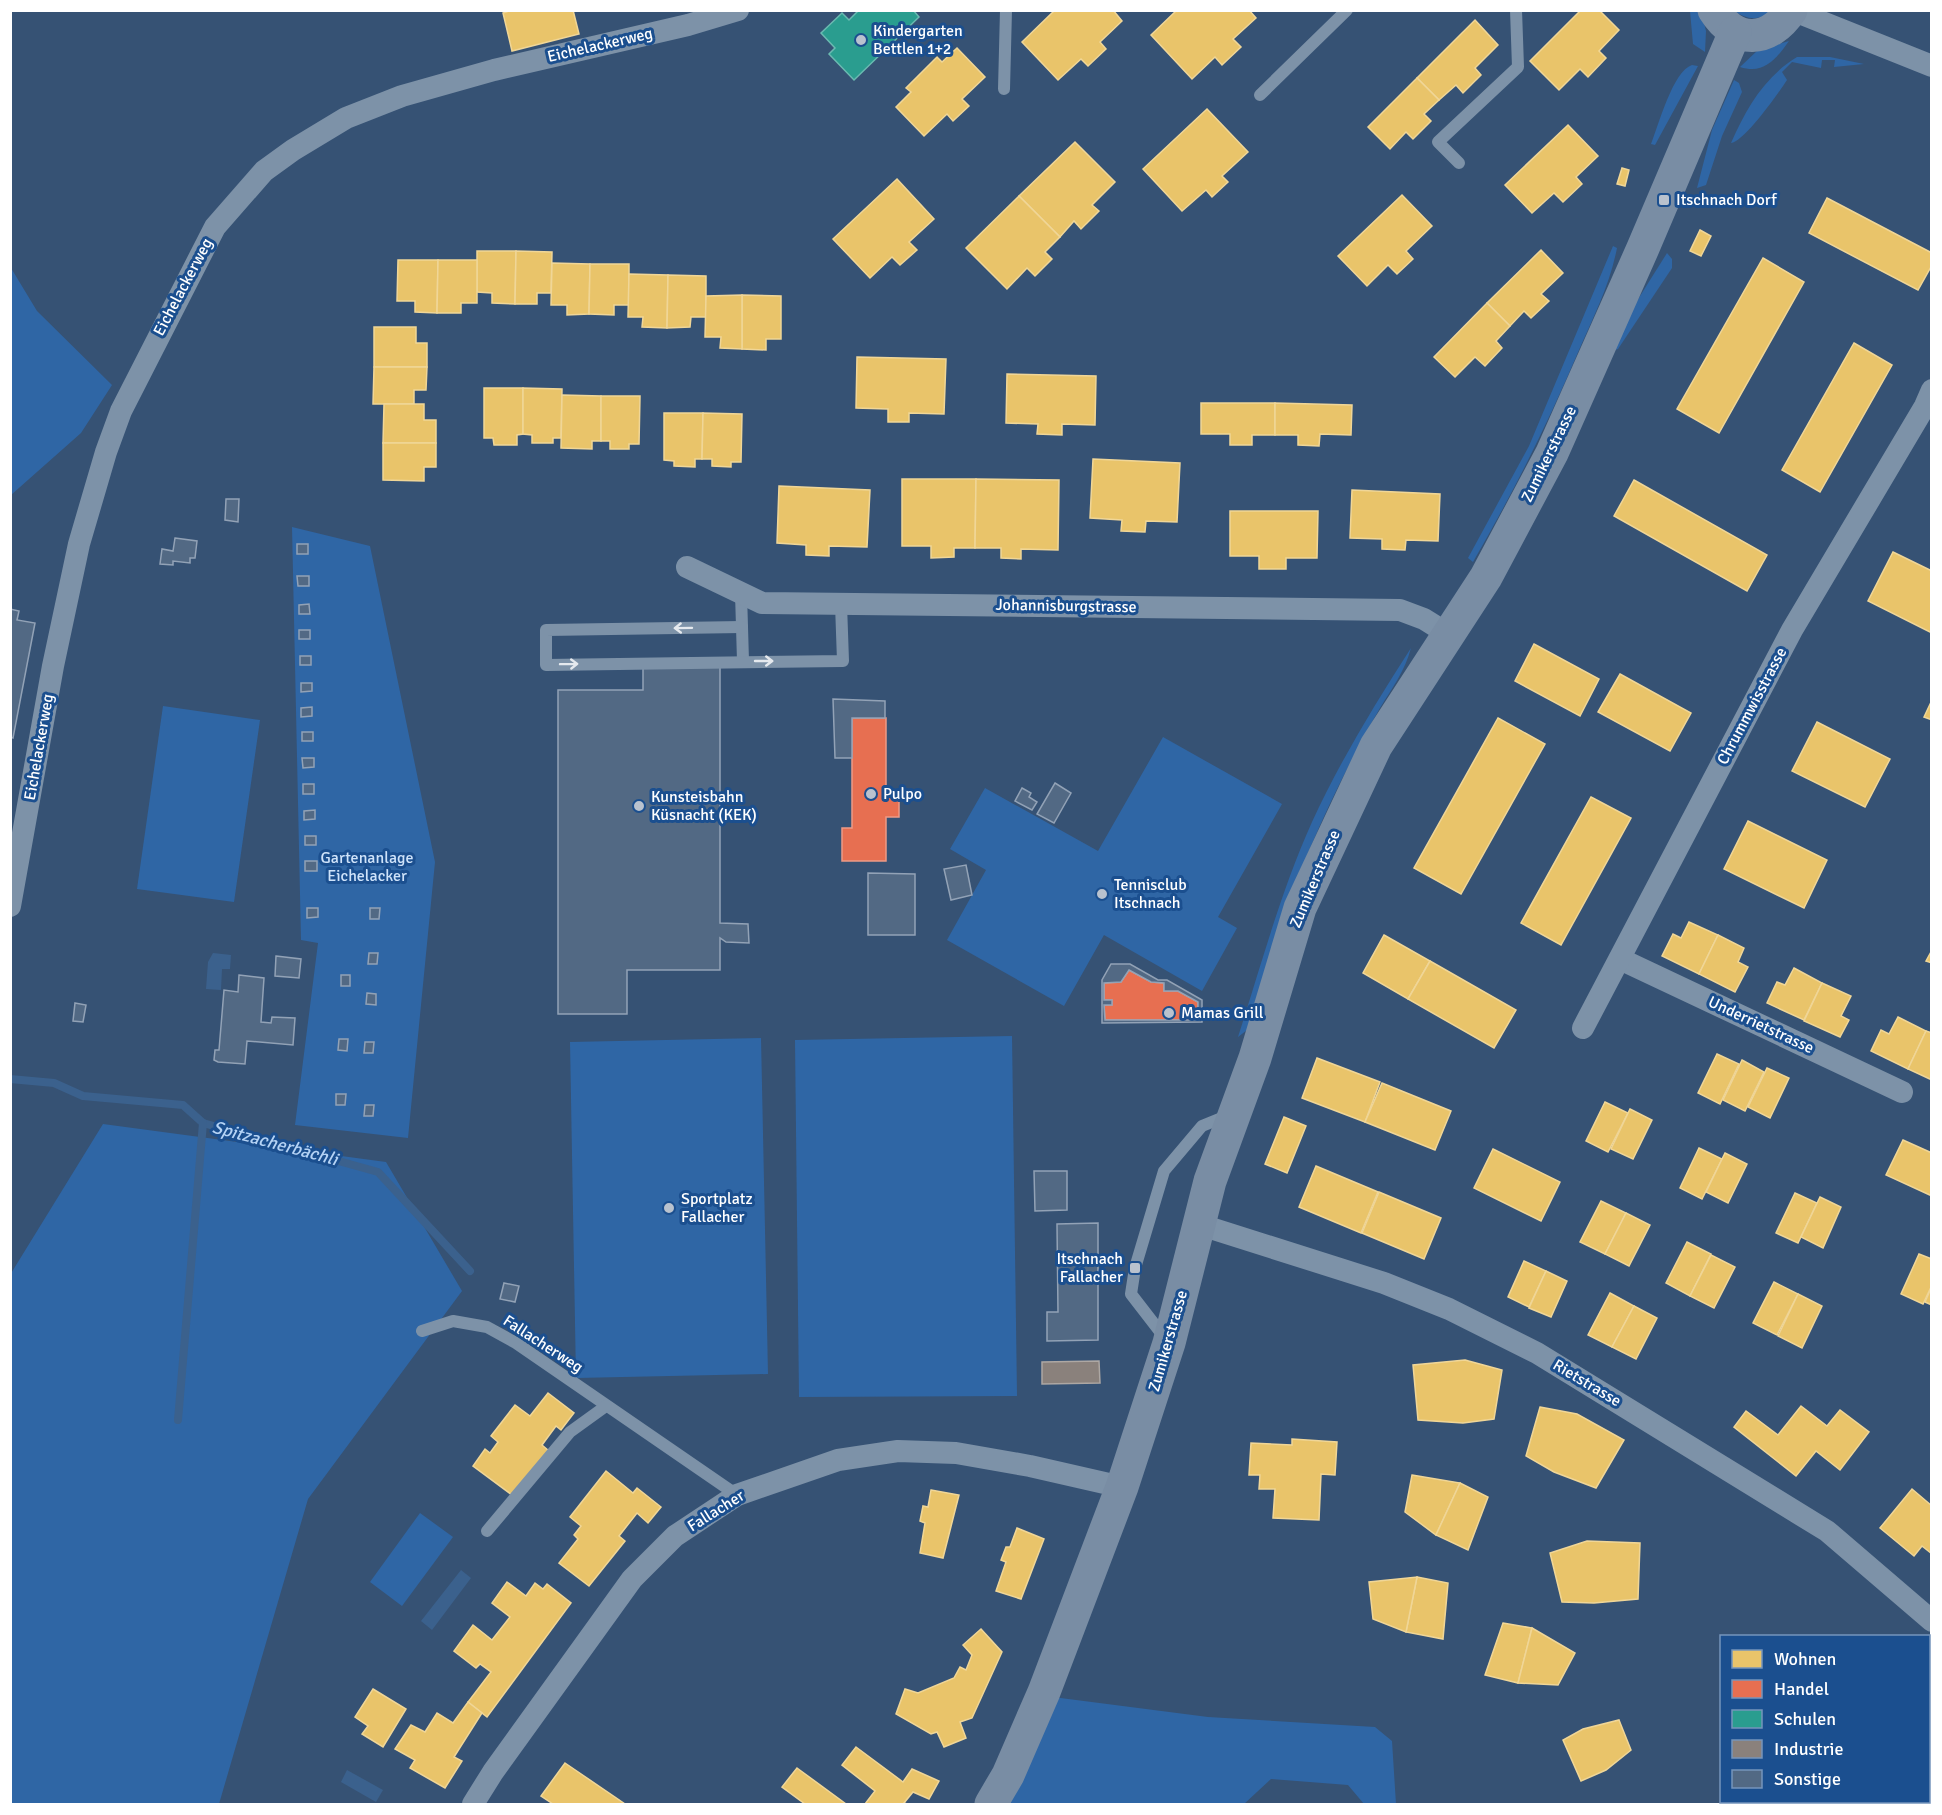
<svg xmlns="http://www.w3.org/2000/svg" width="1942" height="1815" font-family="Signika,sans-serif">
  <rect width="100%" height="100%" fill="#365274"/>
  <g fill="#2f66a5">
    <polygon points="1690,11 1701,11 1706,31 1705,52 1693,44"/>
    <path d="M1734,11H1772C1758,21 1748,20 1734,11Z"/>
    <path d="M1789,41C1776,59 1764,75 1740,67L1758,50Z"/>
    <path d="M1797,57H1830L1864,64L1834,67L1835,60H1822L1821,68L1792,62L1782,72L1787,80C1778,94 1744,142 1731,143C1746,109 1764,77 1797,57Z"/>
    <path d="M1692,65L1698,66L1655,145L1651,144C1659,124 1673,71 1692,65Z"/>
    <polygon points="1734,80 1739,83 1742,92 1722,136 1706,185 1697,188 1712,130"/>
    <path d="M1613,246L1617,248C1610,284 1594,316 1579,350C1548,423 1513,493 1473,562L1468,558L1529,446Z"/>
    <polygon points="1667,253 1672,259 1672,268 1618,349 1610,352 1625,320"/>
    <polygon points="11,268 37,311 112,385 81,433 11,495"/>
    <polygon points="292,527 370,546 435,862 408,1138 295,1125 318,943 301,940"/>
    <path d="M1411,648C1405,671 1392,688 1380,708C1365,734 1352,759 1339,785C1300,864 1271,946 1247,1030L1238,1037C1261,965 1281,891 1312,822C1340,761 1375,704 1411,648Z"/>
    <polygon points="163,706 260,720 234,902 137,889"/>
    <polygon points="1163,737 1282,804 1218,917 1237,928 1202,991 1104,935 1064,1006 947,940 986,870 950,849 985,788 1098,851"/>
    <polygon points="1012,1036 1017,1396 799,1397 795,1040"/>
    <polygon points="761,1038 768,1374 576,1378 570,1042"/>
    <polygon points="103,1124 386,1162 462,1291 308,1499 219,1804 11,1804 10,1275"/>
    <polygon points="420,1513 453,1537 402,1606 370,1582"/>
    <polygon points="1045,1696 1208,1717 1375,1727 1392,1741 1396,1804 1364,1804 1348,1785 1271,1779 1244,1804 991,1804"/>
  </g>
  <g fill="#3b618d">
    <polygon points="213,953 231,955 230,969 222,969 221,990 206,989 208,962"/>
    <polygon points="461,1570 471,1578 432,1630 421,1621"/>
    <polygon points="347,1770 383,1790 376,1802 341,1782"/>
  </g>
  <g fill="#e9c46a" stroke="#f0d697" stroke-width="1.5">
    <polygon points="512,10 573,10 579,34 512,51 503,13"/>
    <polygon points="1055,10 1113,10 1122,21 1100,42 1106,49 1088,66 1081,59 1058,80 1022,42"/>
    <polygon points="1177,10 1249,10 1256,18 1233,39 1241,47 1222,65 1215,57 1192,79 1151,35"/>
    <polygon points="1581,10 1599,10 1619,30 1599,51 1606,58 1588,77 1580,69 1559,90 1530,61"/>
    <polygon points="1475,20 1498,45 1475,68 1481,75 1463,93 1456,85 1439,100 1417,78"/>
    <polygon points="957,48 985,77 962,99 969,106 953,121 947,114 924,136 896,107 911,92 906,88 937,57 942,62"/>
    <polygon points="1417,78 1439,100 1424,114 1431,121 1413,139 1406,132 1390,149 1368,127"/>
    <polygon points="1207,109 1248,152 1222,176 1228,182 1212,197 1206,190 1182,211 1143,169"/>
    <polygon points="1568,125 1598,156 1576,177 1582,184 1563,202 1554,193 1532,213 1505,185"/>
    <polygon points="1075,142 1115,182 1092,205 1099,211 1081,229 1074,221 1060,237 1019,196"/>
    <polygon points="1622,168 1629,170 1625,186 1617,184"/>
    <polygon points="897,179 934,219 909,242 917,250 900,265 892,257 870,278 833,239"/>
    <polygon points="1402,195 1432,226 1406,251 1413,259 1397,274 1388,265 1367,286 1338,256"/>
    <polygon points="1019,196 1060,237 1045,252 1052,259 1035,276 1027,268 1007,289 966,248"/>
    <polygon points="1827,198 1932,253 1932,265 1918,290 1809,233"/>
    <polygon points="1700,230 1711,236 1701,256 1690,251"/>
    <polygon points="1541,250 1563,273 1541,294 1549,301 1531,318 1524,311 1510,326 1487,303"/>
    <polygon points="477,251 516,251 515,304 492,303 492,293 477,292"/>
    <polygon points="516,251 552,252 551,293 537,293 537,304 515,304"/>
    <polygon points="1763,258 1804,282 1719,433 1677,409"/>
    <polygon points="398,260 438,260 437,313 415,312 415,301 397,301"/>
    <polygon points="438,260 477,260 477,303 461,303 461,313 437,313"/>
    <polygon points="552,263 590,264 589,314 567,315 567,305 551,305"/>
    <polygon points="590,264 629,264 629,305 614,305 614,315 589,314"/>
    <polygon points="629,274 668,275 667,328 642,327 643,317 628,317"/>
    <polygon points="668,275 706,276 706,317 691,317 690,327 667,328"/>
    <polygon points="742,295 781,296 781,339 766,339 766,350 742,349"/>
    <polygon points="742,295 742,349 720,348 721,337 705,337 706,296"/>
    <polygon points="1487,303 1510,326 1496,341 1502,348 1485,366 1475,357 1455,377 1434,357"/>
    <polygon points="374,327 416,327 416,343 427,343 427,367 374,367"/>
    <polygon points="1854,343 1892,365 1820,492 1782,470"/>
    <polygon points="857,357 946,359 944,414 909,413 909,422 888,422 888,409 856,408"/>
    <polygon points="374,367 427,367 426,390 414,390 414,404 373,404"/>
    <polygon points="1007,374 1096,376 1095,425 1062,424 1062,435 1037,434 1038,424 1006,423"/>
    <polygon points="484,388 523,388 523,434 517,435 517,445 494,445 493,438 484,438"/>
    <polygon points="523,388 562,389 561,438 553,438 553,443 532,443 532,435 523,434"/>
    <polygon points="562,395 601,396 601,441 592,441 592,449 561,448"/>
    <polygon points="601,396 640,396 639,444 629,444 629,449 610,449 610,441 601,441"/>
    <polygon points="1201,403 1275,403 1275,435 1252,435 1252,445 1230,445 1230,434 1201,434"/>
    <polygon points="1275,403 1352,405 1351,435 1320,434 1319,446 1298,445 1298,435 1275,435"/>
    <polygon points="384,404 424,404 424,420 436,420 436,443 383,443"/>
    <polygon points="664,413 703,413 702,459 695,459 695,467 674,466 674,461 664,460"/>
    <polygon points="703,413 742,414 741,462 731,462 731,467 712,466 712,459 702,459"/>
    <polygon points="383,443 436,443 436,467 424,467 424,481 383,480"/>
    <polygon points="1093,459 1180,463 1177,522 1146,521 1145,532 1121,531 1122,520 1090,518"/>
    <polygon points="902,479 976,479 975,548 954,548 954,557 931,558 931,546 902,546"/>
    <polygon points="976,479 1059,480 1058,550 1021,549 1021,559 1001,558 1001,548 975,548"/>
    <polygon points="1634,480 1767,555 1747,591 1614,516"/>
    <polygon points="779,486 870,490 867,547 829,546 829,556 806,555 806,545 777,543"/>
    <polygon points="1352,490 1440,494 1438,541 1406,540 1405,550 1382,549 1382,539 1350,538"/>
    <polygon points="1230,511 1318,511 1317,558 1286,558 1286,569 1259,569 1259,556 1230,556"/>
    <polygon points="1893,552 1932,571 1932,633 1868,601"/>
    <polygon points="1534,644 1599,679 1580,716 1515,681"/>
    <polygon points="1620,674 1691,713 1670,751 1598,712"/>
    <polygon points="1932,700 1932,720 1924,717"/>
    <polygon points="1498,718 1545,744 1461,894 1414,868"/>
    <polygon points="1817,722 1890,759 1865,807 1792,771"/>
    <polygon points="1591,797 1631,818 1561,945 1521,923"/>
    <polygon points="1748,821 1827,860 1804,908 1724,869"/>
    <polygon points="1689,922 1718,935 1699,974 1662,956 1673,934 1681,938"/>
    <polygon points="1384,935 1430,961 1408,999 1363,973"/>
    <polygon points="1718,935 1744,948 1738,962 1748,967 1735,992 1699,974"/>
    <polygon points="1932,950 1932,963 1926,961"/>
    <polygon points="1430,961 1516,1010 1494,1048 1408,999"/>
    <polygon points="1794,968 1822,983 1804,1020 1767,1003 1777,982 1785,985"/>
    <polygon points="1822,983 1851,996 1841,1016 1849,1020 1840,1037 1804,1021"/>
    <polygon points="1898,1017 1926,1031 1908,1069 1871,1051 1881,1030 1889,1034"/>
    <polygon points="1926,1031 1932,1033 1932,1080 1908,1069"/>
    <polygon points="1717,1054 1739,1064 1720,1104 1698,1093"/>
    <polygon points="1317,1058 1380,1082 1365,1122 1302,1098"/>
    <polygon points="1742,1060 1764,1072 1745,1111 1723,1100"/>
    <polygon points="1767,1068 1789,1078 1770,1118 1748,1107"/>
    <polygon points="1382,1083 1451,1111 1435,1150 1365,1122"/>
    <polygon points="1605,1102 1628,1113 1608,1152 1586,1141"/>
    <polygon points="1630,1109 1652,1120 1633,1159 1611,1149"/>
    <polygon points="1284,1117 1306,1126 1287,1173 1265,1164"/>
    <polygon points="1903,1140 1932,1153 1932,1196 1886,1175"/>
    <polygon points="1699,1148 1722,1159 1702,1199 1680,1188"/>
    <polygon points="1493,1149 1560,1182 1541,1221 1474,1188"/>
    <polygon points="1725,1153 1747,1164 1728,1203 1706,1192"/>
    <polygon points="1316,1166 1378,1192 1361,1233 1299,1207"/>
    <polygon points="1379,1192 1441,1218 1424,1259 1362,1233"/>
    <polygon points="1795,1193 1817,1203 1798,1243 1776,1233"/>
    <polygon points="1820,1197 1841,1207 1823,1248 1801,1237"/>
    <polygon points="1601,1201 1626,1213 1605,1254 1580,1242"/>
    <polygon points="1626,1213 1650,1225 1629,1266 1605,1254"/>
    <polygon points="1687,1242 1711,1254 1690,1296 1666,1283"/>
    <polygon points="1919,1254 1932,1259 1932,1285 1923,1304 1901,1294"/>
    <polygon points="1711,1255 1735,1267 1714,1308 1690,1296"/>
    <polygon points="1524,1261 1546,1271 1529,1307 1508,1297"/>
    <polygon points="1546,1271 1567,1281 1551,1317 1529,1308"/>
    <polygon points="1774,1282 1798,1294 1777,1335 1753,1323"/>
    <polygon points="1932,1286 1932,1305 1925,1302"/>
    <polygon points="1610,1293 1634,1306 1612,1347 1588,1335"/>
    <polygon points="1798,1294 1822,1306 1802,1348 1778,1336"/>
    <polygon points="1634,1306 1657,1318 1636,1359 1612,1347"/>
    <polygon points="1465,1360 1502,1370 1494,1419 1463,1423 1418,1420 1413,1365"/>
    <polygon points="548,1393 574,1413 561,1430 556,1426 542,1445 549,1451 512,1495 473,1466 485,1449 490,1453 498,1442 491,1436 515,1405 530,1416"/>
    <polygon points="1801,1406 1827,1426 1840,1410 1869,1432 1840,1470 1816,1451 1796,1476 1734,1427 1746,1411 1778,1435"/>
    <polygon points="1540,1407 1577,1414 1624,1440 1596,1488 1554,1472 1526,1456"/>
    <polygon points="1292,1439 1337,1442 1335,1475 1321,1474 1319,1520 1273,1518 1275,1489 1259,1489 1260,1475 1249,1475 1251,1443 1292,1445"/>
    <polygon points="606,1471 633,1493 637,1488 661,1507 648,1523 637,1513 619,1536 625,1541 589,1586 559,1563 578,1539 574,1535 581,1526 570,1517"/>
    <polygon points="1412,1475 1460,1483 1436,1535 1405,1512"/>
    <polygon points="1460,1483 1488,1497 1468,1550 1436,1535"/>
    <polygon points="1912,1489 1932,1506 1932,1554 1922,1546 1914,1556 1880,1528"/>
    <polygon points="931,1490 959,1495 943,1558 920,1553 925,1523 920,1521 923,1506 928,1507"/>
    <polygon points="1017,1528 1044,1539 1021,1599 996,1591 1006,1562 1001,1560 1006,1547 1010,1547"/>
    <polygon points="1587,1541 1640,1543 1638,1599 1594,1603 1562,1602 1550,1553"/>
    <polygon points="1417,1577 1448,1583 1443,1639 1406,1632"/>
    <polygon points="1417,1577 1406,1632 1373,1619 1369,1582"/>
    <polygon points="507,1582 526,1596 535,1583 543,1589 547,1584 571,1603 487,1717 468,1702 491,1672 480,1664 476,1668 454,1651 473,1625 492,1640 510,1617 492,1603"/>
    <polygon points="1503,1623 1532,1628 1518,1683 1485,1675"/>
    <polygon points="1532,1628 1575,1653 1558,1685 1518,1683"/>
    <polygon points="981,1629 1002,1652 972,1718 960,1722 966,1738 944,1747 937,1732 931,1734 896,1714 905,1689 918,1693 954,1678 960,1667 966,1670 972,1655 963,1645"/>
    <polygon points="373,1689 406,1709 383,1747 362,1734 368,1726 355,1717"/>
    <polygon points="468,1702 482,1713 454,1757 462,1761 445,1788 410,1768 415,1760 395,1749 411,1725 425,1732 437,1713 453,1723"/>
    <polygon points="1619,1720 1631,1750 1606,1770 1581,1781 1563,1740 1583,1729"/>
    <polygon points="856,1747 903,1782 912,1769 939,1781 929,1799 913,1792 904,1803 907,1804 865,1804 875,1791 842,1765"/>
    <polygon points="565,1763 625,1804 553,1804 541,1796"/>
    <polygon points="797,1768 846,1804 805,1804 782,1787"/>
  </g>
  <g fill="#e76f51" stroke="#ee9a85" stroke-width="1.5">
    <polygon points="852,718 886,718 886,790 899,790 899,817 886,817 886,861 842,861 842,828 852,828"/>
    <polygon points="1129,970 1151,982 1164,983 1164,991 1178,991 1198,1002 1198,1020 1105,1020 1104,1005 1112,1005 1112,1000 1104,1000 1104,983 1121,982"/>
  </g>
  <polygon fill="#2a9d8f" stroke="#6abab1" stroke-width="1.5" points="859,10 913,10 919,17 854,80 829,54 835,48 821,33 842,13 849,20"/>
  <polygon fill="#8a817c" stroke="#ada7a3" stroke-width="1.5" points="1099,1361 1100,1383 1042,1384 1042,1362"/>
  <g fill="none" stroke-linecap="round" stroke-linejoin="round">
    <g stroke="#3b618d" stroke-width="8">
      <polyline points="10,1079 54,1083 83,1096 183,1105 203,1123 378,1172 470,1271"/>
      <polyline points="178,1420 203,1123"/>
    </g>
  </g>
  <g fill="#526984" stroke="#92a2b6" stroke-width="1.5" fill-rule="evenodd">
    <polygon points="226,499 239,499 238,522 225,520"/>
    <polygon points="175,538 197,541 195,558 190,558 190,563 173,561 173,565 160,564 162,549 173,551"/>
    <rect x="297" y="544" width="11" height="10"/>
    <polygon points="297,576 309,576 309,586 298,586"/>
    <polygon points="309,604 310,614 299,614 299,605"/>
    <polygon points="10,609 19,611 17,620 35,623 13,738 10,737"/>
    <rect x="299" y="630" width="11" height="9"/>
    <rect x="300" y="656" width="11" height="9"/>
    <polygon points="643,667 720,667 720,923 748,924 749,943 726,942 720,938 720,970 627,970 627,1014 558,1014 558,690 643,690"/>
    <polygon points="301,683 312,683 312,691 301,692"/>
    <polygon points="833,699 885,701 885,718 852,718 852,758 835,758"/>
    <polygon points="312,707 312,716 301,717 301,708"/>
    <rect x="302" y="732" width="11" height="9"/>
    <polygon points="302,758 314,758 314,767 303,768"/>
    <polygon points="1055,783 1071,793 1054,823 1037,814"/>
    <rect x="303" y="784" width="11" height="10"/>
    <polygon points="1022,788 1031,793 1029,797 1037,802 1032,810 1015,801"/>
    <polygon points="315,810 315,819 304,820 304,811"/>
    <rect x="305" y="836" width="11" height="9"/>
    <rect x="305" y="861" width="12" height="10"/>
    <polygon points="966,865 972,895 951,900 944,869"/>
    <polygon points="868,873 915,874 915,935 868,935"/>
    <polygon points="307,908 318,908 318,917 307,918"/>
    <polygon points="370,908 380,908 379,919 370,919"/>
    <polygon points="369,953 378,953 377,964 368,964"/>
    <polygon points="276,956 301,959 299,978 275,976"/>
    <path d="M1111,964H1130L1158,980H1167L1202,1000V1022L1102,1023V980ZM1129,970L1151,982L1164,983V991H1178L1198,1002V1020H1105L1104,1005H1112V1000H1104V983L1121,982Z"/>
    <polygon points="239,975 264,978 261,1022 271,1023 272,1017 295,1018 293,1045 247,1041 245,1064 218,1062 214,1060 215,1050 219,1050 224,990 238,992"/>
    <rect x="341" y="975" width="9" height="11"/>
    <polygon points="367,993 376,994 376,1005 366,1004"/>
    <polygon points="75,1003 86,1005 83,1022 73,1021"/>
    <polygon points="339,1039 348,1039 347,1051 338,1050"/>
    <polygon points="365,1042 374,1042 373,1053 364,1053"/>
    <polygon points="336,1094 346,1094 345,1105 336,1105"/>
    <polygon points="365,1105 374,1105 373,1116 364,1116"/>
    <polygon points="1034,1171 1067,1171 1067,1210 1035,1211"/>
    <polygon points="1098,1223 1098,1340 1047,1341 1047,1312 1058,1312 1057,1224"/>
    <polygon points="504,1283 519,1286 515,1302 500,1299"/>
  </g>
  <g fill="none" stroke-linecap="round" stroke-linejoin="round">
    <g stroke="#7d92a8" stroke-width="12">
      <polyline points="1004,89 1006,10"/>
      <polyline points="1260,95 1347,10"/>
      <polyline points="1459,163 1438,142 1518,67 1516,10"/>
      <polyline points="741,593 743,661"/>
      <polyline points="742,627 546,630 546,665 843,661 841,604"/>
      <polyline points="422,1331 453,1321 487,1327 516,1343 737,1495"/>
      <polyline points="1165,1338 1131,1294 1135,1268 1164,1171 1202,1126 1229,1115"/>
      <polyline points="487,1531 570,1432 606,1406"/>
    </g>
    <g stroke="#7d92a8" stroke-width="22">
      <polyline points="1792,10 1932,66"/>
      <polyline points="687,567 762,603 1400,610 1424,619 1448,634"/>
      <polyline points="10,906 53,666 79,544 106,452 121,411 215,227 264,171 293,150 346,118 402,96 494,70 688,25 738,10"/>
      <polyline points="1620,959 1902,1092"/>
      <polyline points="1583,1028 1792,630 1925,406 1932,390"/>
      <polyline points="1201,1225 1384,1283 1449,1309 1537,1353 1827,1531 1932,1621"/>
      <polyline points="473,1804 493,1772 632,1579 675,1536 737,1495 838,1460 898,1451 956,1453 1030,1466 1122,1487"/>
    </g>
    <g stroke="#798da4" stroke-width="33">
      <path d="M1714,10C1736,45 1769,43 1791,10"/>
      <polyline points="991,1804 1008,1775 1044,1692 1122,1487 1169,1343 1210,1181 1255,1058 1300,908 1376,746 1486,577 1552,453 1643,248 1735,32"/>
    </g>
  </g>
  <defs><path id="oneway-shaft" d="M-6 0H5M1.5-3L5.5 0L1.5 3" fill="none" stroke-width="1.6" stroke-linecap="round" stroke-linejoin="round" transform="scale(1.5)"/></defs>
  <g stroke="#e5e9ee">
    <use href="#oneway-shaft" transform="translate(683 628) rotate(179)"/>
    <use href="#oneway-shaft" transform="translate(764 661)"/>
    <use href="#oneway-shaft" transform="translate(569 664) rotate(-1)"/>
  </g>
  <g fill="#b9c2ce" stroke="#1b4f8f" stroke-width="2">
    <circle cx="861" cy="40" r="6"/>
    <rect x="1658" y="194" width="12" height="12" rx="3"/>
    <circle cx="871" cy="794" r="6"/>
    <circle cx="639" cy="806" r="6"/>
    <circle cx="1102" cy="894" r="6"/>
    <circle cx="1169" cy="1013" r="6"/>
    <circle cx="669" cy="1208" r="6"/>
    <rect x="1129" y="1262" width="12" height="12" rx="3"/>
  </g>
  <g text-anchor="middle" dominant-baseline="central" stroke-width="6" stroke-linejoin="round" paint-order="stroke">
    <g font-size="16" fill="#fff" stroke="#1b4f8f" text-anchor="start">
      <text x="873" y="31">Kindergarten<tspan x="873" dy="18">Bettlen 1+2</tspan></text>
      <text x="1676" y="200">Itschnach Dorf</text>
      <text x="883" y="794">Pulpo</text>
      <text x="651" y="797">Kunsteisbahn<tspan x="651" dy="18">Küsnacht (KEK)</tspan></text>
      <text x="1114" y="885">Tennisclub<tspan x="1114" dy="18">Itschnach</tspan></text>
      <text x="1181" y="1013">Mamas Grill</text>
      <text x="681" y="1199">Sportplatz<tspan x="681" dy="18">Fallacher</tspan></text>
      <text x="1123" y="1259" text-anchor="end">Itschnach<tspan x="1123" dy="18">Fallacher</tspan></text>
    </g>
    <g font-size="16" fill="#fff" stroke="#1b4f8f">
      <text transform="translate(600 45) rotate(-13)">Eichelackerweg</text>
      <text transform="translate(183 287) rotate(-62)">Eichelackerweg</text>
      <text transform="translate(1549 454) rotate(-64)">Zumikerstrasse</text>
      <text transform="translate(1066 606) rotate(1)">Johannisburgstrasse</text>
      <text transform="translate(1752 706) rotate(-62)">Chrummwisstrasse</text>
      <text transform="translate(39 747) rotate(-80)">Eichelackerweg</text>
      <text transform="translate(1315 879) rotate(-67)">Zumikerstrasse</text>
      <text transform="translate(1761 1025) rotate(25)">Underrietstrasse</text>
      <text transform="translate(1168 1341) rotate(-74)">Zumikerstrasse</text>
      <text transform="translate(543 1344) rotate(33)">Fallacherweg</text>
      <text transform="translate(1587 1383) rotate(31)">Rietstrasse</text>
      <text transform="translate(716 1511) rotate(-32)">Fallacher</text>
    </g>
    <g font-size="16" fill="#cfe3fa" stroke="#1b4f8f">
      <text x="367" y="858">Gartenanlage<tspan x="367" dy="18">Eichelacker</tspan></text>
    </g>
    <g font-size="18" font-style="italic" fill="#b5d3f5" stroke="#1b4f8f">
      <text transform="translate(275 1143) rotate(15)">Spitzacherbächli</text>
    </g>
  </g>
  <rect width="1942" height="1815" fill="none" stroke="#ffffff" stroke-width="24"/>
  <rect x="1720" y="1635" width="210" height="168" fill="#1b4f8f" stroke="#7695bc" stroke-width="1.5"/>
  <rect x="1732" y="1650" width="30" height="18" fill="#e9c46a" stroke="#7695bc" stroke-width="1.5"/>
  <text x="1774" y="1665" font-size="18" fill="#ffffff">Wohnen</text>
  <rect x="1732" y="1680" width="30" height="18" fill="#e76f51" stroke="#7695bc" stroke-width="1.5"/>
  <text x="1774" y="1695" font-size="18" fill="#ffffff">Handel</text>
  <rect x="1732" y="1710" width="30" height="18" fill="#2a9d8f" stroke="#7695bc" stroke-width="1.5"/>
  <text x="1774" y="1725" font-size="18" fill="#ffffff">Schulen</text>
  <rect x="1732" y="1740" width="30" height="18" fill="#8a817c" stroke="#7695bc" stroke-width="1.5"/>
  <text x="1774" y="1755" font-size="18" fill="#ffffff">Industrie</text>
  <rect x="1732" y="1770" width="30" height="18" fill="#526984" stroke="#7695bc" stroke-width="1.5"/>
  <text x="1774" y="1785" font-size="18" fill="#ffffff">Sonstige</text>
</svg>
